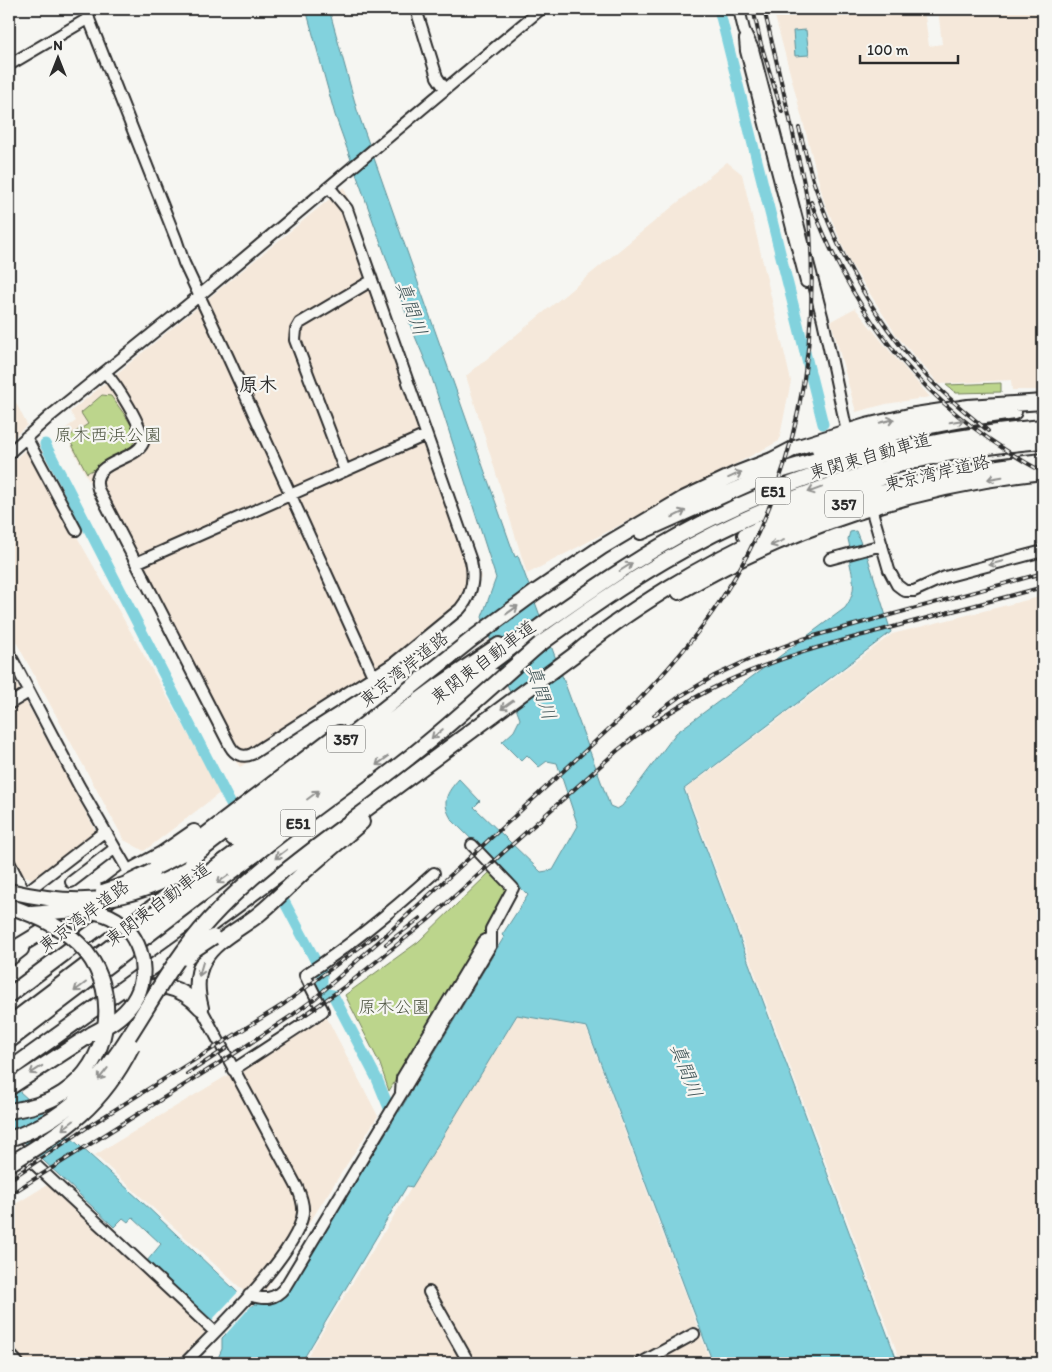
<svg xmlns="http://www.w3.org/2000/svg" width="1052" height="1372" font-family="Itim,'Klee One',sans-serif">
<rect width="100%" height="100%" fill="#f6f6f2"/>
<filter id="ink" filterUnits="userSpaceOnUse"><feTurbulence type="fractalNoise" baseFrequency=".02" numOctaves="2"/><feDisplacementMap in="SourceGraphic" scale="10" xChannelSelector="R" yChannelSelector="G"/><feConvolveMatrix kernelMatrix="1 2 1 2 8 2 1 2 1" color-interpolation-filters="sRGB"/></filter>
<g filter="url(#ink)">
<path fill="#f5e8da" d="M 773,9 L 924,9 L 929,46 L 942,44 L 938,9 L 1043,9 L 1043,390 L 1012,390 L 1011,380 L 939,384 L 897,336 L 849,261 L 824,201 Z
M 727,162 L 742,174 L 791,381 L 779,441 L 527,574 L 466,376 Z
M 344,187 L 481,577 L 468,608 L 397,667 L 240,767 L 226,749 L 63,430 L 76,421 L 70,412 Z
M 855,308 L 892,354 L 930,397 L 886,404 L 856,412 L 831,321 Z
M 9,389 L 27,425 L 9,441 Z
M 27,448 L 221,792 L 144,851 L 124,840 L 9,629 L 9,465 Z
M 1043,596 L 1043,1363 L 901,1363 L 686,789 L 892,634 Z
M 9,670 L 97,833 L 35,880 L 9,870 Z
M 518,1015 L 586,1028 L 711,1363 L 303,1363 Z
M 326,1016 L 378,1116 L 266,1290 L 245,1292 L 95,1155 Z
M 47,1185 L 207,1331 L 175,1363 L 9,1363 L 9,1208 Z"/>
<path fill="#bcd58c" stroke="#74805c" d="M 1001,383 L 1001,392 L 956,393 L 946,385 Z
M 102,395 L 111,396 C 117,405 135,426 135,437 C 136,452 99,466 87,473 L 68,437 L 88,424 L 81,413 Z
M 491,871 L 507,887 L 505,899 L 389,1091 L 380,1064 L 345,995 L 418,942 Z"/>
<path fill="#82d2dd" stroke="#5f8f96" d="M 306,9 L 329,9 L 357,110 L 515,557 L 518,556 L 610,806 L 617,809 L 622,806 L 676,733 L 845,608 C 858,590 853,579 849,559 L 855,557 L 853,548 L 850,548 L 848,539 L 850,532 L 856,531 L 862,546 L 860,546 L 862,556 L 867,555 L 891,632 L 684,789 L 898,1363 L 713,1363 L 587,1027 L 517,1015 L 412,1187 L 407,1186 L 301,1363 L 221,1363 L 218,1358 L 222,1349 L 222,1338 L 226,1334 L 147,1261 L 161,1244 L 132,1217 L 128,1222 L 123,1218 L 114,1227 L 9,1128 L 9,1079 L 19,1091 L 140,1200 L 252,1306 L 255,1304 L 274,1302 L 283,1297 L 396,1117 L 504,937 L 502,935 L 528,895 L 452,820 C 441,803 446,793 459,779 L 480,801 L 474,807 L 541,872 L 553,870 L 578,826 L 557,763 L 547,761 L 539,767 L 527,755 L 521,761 L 502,742 L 514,731 L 520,719 L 482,617 L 496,578 L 430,372 L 411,327 L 335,115 Z
M 806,30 L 809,55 L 795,56 L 793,31 Z"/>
<path fill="#f6f6f2" d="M 239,1291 L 252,1305 L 226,1334 L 211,1321 Z"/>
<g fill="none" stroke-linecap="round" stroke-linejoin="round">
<path stroke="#82d2dd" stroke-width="11" d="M 719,9 L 823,424
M 45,444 L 239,820
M 253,848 L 286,905 L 322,973 L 322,986 L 326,994 L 333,995 L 377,1079 L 389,1108 L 396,1117"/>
<defs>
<path id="minor" d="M 85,9 L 176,239 L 184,263 L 228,357 L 373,676
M 416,9 L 437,77 L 445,89
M 739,9 L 744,30 L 753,49 L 823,320 L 847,432
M 745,39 L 746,51 L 806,282
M 9,65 L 89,18
M 105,372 C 117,386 143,425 143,443 C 135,462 89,460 98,489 L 230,746 C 235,755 243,758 252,754 L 394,663 L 460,609 C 472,595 475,579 471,561 L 347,209 L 329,187
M 26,437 L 76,530
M 9,453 L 49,417 L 200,295 L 541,9
M 345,471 L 295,340 L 296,330 L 300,323 L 371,281
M 871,508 L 889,570 L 897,585 L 905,591 L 914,591 L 945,577 L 1043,551
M 830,559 L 882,545
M 136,563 L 426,435
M 9,653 L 79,786 L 129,872 L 109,887
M 9,704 L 29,692
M 9,862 L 25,893 L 104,832
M 71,882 L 114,849
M 9,961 L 23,950
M 233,1070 L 323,1011 L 305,975 C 351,945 393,910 434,873
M 401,1092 L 402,1078 L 484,941 L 491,937
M 9,1146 L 14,1145 L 215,1332
M 429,1292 L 469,1363
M 249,1295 C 264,1300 275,1300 285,1287 L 491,945 L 491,929 L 513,888 L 472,845
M 9,1353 L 18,1363
M 185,1363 C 214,1333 299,1252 303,1213 C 304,1204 301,1196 297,1187 L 201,1008
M 641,1363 L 694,1334"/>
<path id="highway" d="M 819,449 L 893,433 L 977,417 L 1014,412
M 641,532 L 773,473 L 830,456 L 890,443
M 745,535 L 803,508 L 884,477
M 679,592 C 789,527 916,486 1043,472
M 532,650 C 574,619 618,588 664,561 C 779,494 910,451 1043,441
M 233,838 L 440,685 L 499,645
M 153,871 L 187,849 L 339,733
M 129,872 L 162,854 L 194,832
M 173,872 L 350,736 L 472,639 L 537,591 L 602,547 L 683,499 L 736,474 L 772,460 L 795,448 L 866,426 L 909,416 L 968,407 L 1043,402
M 210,925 L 574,655 C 604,629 636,608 670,587 C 784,517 910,475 1043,461
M 9,952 L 62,920
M 130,994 C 158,981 180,985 201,1008
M 9,995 L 154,886
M 201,1008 C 197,993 195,975 204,960 C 215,940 242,928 259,914 C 275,901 289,886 304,872 C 323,855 343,839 362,822
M 9,1024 L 184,891 L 547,621 C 590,591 633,561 678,536 C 791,474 915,438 1043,427
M 9,1041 L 191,902 L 496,676
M 9,1070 L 193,938
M 9,1088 L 92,1034"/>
</defs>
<use href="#minor" stroke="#2b2b2b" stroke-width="14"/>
<use href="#highway" stroke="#2b2b2b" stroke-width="18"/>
<use href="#minor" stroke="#f6f6f2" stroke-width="10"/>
<use href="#highway" stroke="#f6f6f2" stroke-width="14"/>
<defs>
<path id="rail" d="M 753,9 L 761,44 L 782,112
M 799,128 C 804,146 808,165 814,183 C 837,252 873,318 923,372 C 942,394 966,412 988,431
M 811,202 C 856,323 929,411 1043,472
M 654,715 L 679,697 L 714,676 L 750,659 L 803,639 L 1043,573
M 386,944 L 420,918
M 299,1019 L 347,985 L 428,920 L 618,750 C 663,713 714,684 769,664 C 804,650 841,641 878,631 C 933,616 988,602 1043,587
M 187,1074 L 227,1048
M 9,1180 L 92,1124 L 284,1004 L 376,935
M 9,1195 L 240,1050 L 291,1016 L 314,999 L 386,935 L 624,715 C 660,679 694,641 722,598 C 797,483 822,342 808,207 C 806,187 800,167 796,147 C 786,101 775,55 764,9"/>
</defs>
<use href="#rail" stroke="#2b2b2b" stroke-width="4"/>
<use href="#rail" stroke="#f6f6f2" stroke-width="2" stroke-dasharray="5.5" stroke-linecap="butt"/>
<defs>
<path id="highway-bridge" d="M 9,891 C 77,907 127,904 189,868
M 103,892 L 124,885 L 153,871
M 9,906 C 37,916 67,928 86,952 C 121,996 109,1063 63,1093 C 46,1104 28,1108 9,1111
M 32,914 C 55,912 81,907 104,914 C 139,926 154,971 133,1002 C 123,1017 107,1026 92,1034
M 186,958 L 195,949 L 213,937
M 9,1139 C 100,1109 126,1034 176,962 C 233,878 323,825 402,763 C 450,726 494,684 540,644
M 9,1164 C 65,1131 102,1106 132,1046"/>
</defs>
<use href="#highway-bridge" stroke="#2b2b2b" stroke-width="18" stroke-linecap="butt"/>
<use href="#highway-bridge" stroke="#f6f6f2" stroke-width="14"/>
</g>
<defs><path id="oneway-shaft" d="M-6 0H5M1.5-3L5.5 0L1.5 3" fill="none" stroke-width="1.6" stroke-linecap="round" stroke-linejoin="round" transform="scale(1.25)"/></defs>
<g stroke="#90908e">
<use href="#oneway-shaft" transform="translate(887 421) rotate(-13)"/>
<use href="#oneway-shaft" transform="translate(957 421) rotate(-10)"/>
<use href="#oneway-shaft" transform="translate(735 475) rotate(-24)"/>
<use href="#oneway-shaft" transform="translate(995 478) rotate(170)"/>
<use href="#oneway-shaft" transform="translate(815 490) rotate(160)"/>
<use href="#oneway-shaft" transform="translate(679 514) rotate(-26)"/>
<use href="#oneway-shaft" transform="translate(777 543) rotate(157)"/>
<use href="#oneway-shaft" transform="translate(996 563) rotate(165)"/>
<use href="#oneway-shaft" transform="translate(626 567) rotate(-32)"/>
<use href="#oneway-shaft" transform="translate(512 610) rotate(-36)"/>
<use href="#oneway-shaft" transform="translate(507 705) rotate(144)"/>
<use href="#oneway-shaft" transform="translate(437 734) rotate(140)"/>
<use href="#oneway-shaft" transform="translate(382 761) rotate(144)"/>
<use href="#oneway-shaft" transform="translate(313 795) rotate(-37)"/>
<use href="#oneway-shaft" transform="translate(281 854) rotate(143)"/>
<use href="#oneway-shaft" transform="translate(223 879) rotate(144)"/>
<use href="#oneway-shaft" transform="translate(201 969) rotate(106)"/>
<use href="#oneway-shaft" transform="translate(80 987) rotate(143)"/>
<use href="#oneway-shaft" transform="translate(36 1070) rotate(147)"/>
<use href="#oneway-shaft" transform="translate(103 1074) rotate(128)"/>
<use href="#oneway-shaft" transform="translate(68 1125) rotate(143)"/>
</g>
</g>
<g text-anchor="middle" stroke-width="4.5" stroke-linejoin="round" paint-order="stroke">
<g fill="#f6f6f2" stroke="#686867" stroke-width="1">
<rect x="755.5" y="477.5" width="35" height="27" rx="4"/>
<rect x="825" y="490.5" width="38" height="27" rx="4"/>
<rect x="327" y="725.5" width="38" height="27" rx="4"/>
<rect x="280.5" y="809.5" width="35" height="27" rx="4"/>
</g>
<g font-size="16" font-weight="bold" fill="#2b2b2b">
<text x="773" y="497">E51</text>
<text x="844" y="510">357</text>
<text x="346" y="745">357</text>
<text x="298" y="829">E51</text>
</g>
<g font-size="18" fill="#4f5643" stroke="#f6f6f2">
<text x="108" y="441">原木西浜公園</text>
<text x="394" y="1013">原木公園</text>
</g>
<g font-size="18" fill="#2b2b2b" stroke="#f6f6f2">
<text transform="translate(870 456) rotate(-16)" y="6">東関東自動車道</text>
<text transform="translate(937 473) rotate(-13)" y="6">東京湾岸道路</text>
<text transform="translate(483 662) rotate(-37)" y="6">東関東自動車道</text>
<text transform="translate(404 669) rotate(-39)" y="6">東京湾岸道路</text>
<text transform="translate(158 904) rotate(-37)" y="6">東関東自動車道</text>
<text transform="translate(84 916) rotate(-37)" y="6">東京湾岸道路</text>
</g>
<g font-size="19" font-style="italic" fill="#415558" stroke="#f6f6f2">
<text transform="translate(412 308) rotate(70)" y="7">真間川</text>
<text transform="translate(542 692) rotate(72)" y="7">真間川</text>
<text transform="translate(687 1070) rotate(69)" y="7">真間川</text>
</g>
<g font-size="19" font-weight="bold" fill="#2b2b2b" stroke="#f6f6f2">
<text x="258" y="391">原木</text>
</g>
</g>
<rect width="1052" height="1372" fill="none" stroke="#f6f6f2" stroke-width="30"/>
<rect x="15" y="15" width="1022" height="1342" fill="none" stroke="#2b2b2b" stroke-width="2" filter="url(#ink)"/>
<g transform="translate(58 58)" stroke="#f6f6f2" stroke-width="4" paint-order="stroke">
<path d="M0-4L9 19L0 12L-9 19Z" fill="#2b2b2b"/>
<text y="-8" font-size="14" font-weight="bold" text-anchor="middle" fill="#2b2b2b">N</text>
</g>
<path d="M860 55v8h98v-8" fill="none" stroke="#2b2b2b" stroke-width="2.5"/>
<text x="867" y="55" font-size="15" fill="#2b2b2b" stroke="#f6f6f2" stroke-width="4" paint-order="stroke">100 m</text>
</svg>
